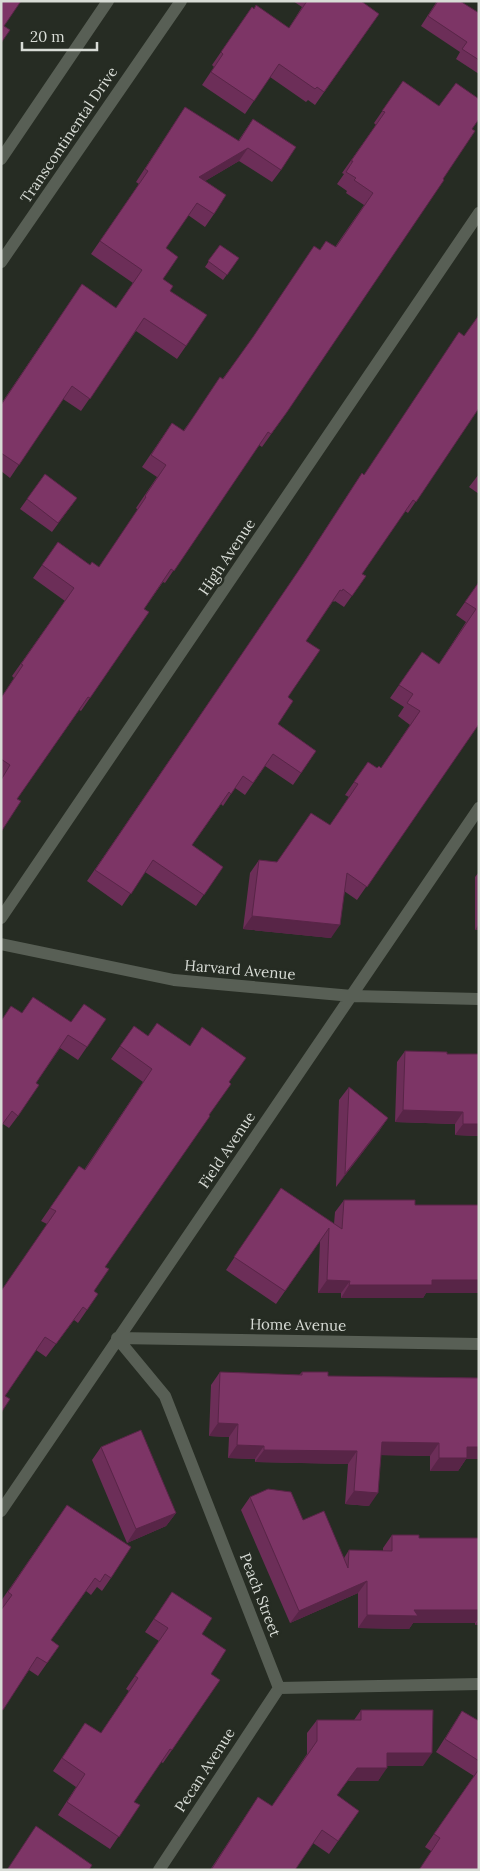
<svg xmlns="http://www.w3.org/2000/svg" width="480" height="1871" font-family="Lora,serif">
<rect width="100%" height="100%" fill="#262c23"/>
<g fill="none" stroke-linecap="round" stroke-linejoin="round">
<path stroke="#585f55" stroke-width="12" d="M 1,159 L 108,1
M 1,262 L 181,1
M 1,918 L 479,213
M 1,944 L 174,980 L 352,996 L 479,999
M 117,1338 L 165,1396 L 279,1688
M 117,1338 L 479,1344
M 1,1511 L 479,808
M 279,1688 L 479,1684
M 159,1870 L 279,1688"/>
</g>
<path fill="#6c2e58" d="M 293,1 L 361,1 L 379,14 L 315,105 L 308,100 L 306,102 L 270,77 L 245,114 L 202,85 L 214,67 L 212,65 L 252,7 L 289,28 L 302,7 Z
M 437,1 L 479,13 L 479,74 L 456,59 L 460,52 L 421,26 Z
M 403,81 L 472,129 L 287,412 L 262,447 L 259,445 L 165,583 L 163,582 L 144,609 L 149,612 L 81,711 L 79,710 L 17,799 L 1,832 L 1,698 L 14,678 L 12,676 L 65,601 L 33,578 L 58,542 L 90,565 L 99,567 L 138,510 L 136,508 L 157,477 L 142,467 L 172,423 L 183,431 L 320,250 L 335,247 L 364,205 L 346,193 L 347,191 L 337,184 L 344,174 L 342,173 L 376,125 L 374,123 Z
M 185,107 L 238,141 L 253,119 L 281,170 L 272,182 L 239,161 L 205,181 L 214,214 L 205,227 L 188,215 L 166,248 L 163,279 L 170,291 L 186,346 L 177,359 L 136,331 L 81,411 L 63,399 L 10,478 L 1,471 L 1,404 L 82,284 L 116,308 L 133,283 L 91,254 L 139,184 L 136,182 Z
M 220,245 L 239,258 L 223,280 L 205,267 Z
M 479,408 L 408,513 L 405,511 L 362,574 L 366,576 L 344,607 L 335,601 L 334,602 L 333,601 L 306,641 L 288,697 L 278,724 L 316,751 L 293,785 L 265,766 L 245,795 L 235,788 L 223,806 L 221,804 L 192,845 L 223,867 L 196,906 L 145,872 L 122,906 L 87,881 L 295,576 L 362,473 L 364,475 Z
M 45,474 L 77,498 L 52,532 L 20,509 Z
M 479,474 L 479,494 L 469,487 Z
M 479,582 L 479,724 L 357,900 L 344,891 L 331,938 L 243,929 L 250,873 L 259,860 L 277,862 L 330,825 L 349,797 L 345,795 L 368,762 L 377,768 L 381,768 L 410,725 L 398,716 L 404,707 L 390,698 L 422,652 L 439,664 L 466,622 L 456,615 Z
M 479,872 L 479,930 L 475,930 L 475,877 Z
M 22,1013 L 71,1022 L 106,1019 L 78,1060 L 60,1048 L 36,1083 L 18,1116 L 9,1128 L 3,1124 Z
M 134,1026 L 148,1036 L 229,1082 L 105,1267 L 94,1291 L 87,1310 L 78,1323 L 74,1320 L 46,1357 L 36,1350 L 5,1396 L 47,1224 L 41,1221 L 79,1166 L 84,1170 L 143,1082 L 111,1059 Z
M 405,1051 L 447,1054 L 479,1136 L 455,1135 L 455,1124 L 395,1122 L 397,1062 Z
M 349,1087 L 388,1118 L 379,1131 L 336,1187 L 339,1100 Z
M 281,1188 L 334,1224 L 335,1212 L 344,1200 L 415,1205 L 479,1205 L 479,1293 L 426,1293 L 423,1298 L 341,1298 L 341,1293 L 318,1293 L 320,1241 L 276,1304 L 226,1270 Z
M 220,1372 L 299,1375 L 302,1372 L 328,1376 L 479,1378 L 479,1459 L 466,1459 L 458,1471 L 430,1471 L 430,1456 L 381,1455 L 369,1506 L 345,1504 L 348,1464 L 255,1462 L 255,1459 L 228,1458 L 229,1437 L 209,1436 L 211,1385 Z
M 101,1447 L 176,1513 L 166,1526 L 127,1543 L 92,1460 Z
M 250,1497 L 303,1520 L 344,1558 L 349,1550 L 383,1551 L 383,1548 L 392,1535 L 419,1538 L 479,1538 L 479,1625 L 475,1625 L 475,1623 L 413,1623 L 409,1629 L 358,1628 L 358,1593 L 290,1623 L 241,1510 Z
M 67,1505 L 111,1578 L 102,1591 L 97,1587 L 91,1595 L 86,1591 L 51,1640 L 59,1646 L 38,1676 L 29,1670 L 1,1712 L 1,1609 L 3,1608 L 1,1607 L 1,1601 Z
M 172,1592 L 202,1634 L 211,1674 L 172,1750 L 163,1763 L 161,1762 L 134,1802 L 140,1805 L 110,1849 L 58,1815 L 76,1787 L 53,1771 L 85,1723 L 101,1733 L 129,1691 L 126,1689 L 159,1641 L 145,1632 Z
M 361,1710 L 423,1766 L 387,1766 L 378,1781 L 347,1781 L 337,1796 L 359,1811 L 329,1854 L 313,1843 L 295,1870 L 210,1870 L 258,1797 L 272,1806 L 307,1754 L 307,1733 L 317,1720 L 354,1720 Z
M 462,1711 L 479,1721 L 479,1870 L 431,1851 L 425,1847 L 474,1776 L 436,1752 Z"/>
<path fill="#582547" d="M 248,148 L 239,161 L 190,190 L 199,177 Z
M 252,916 L 340,925 L 331,938 L 243,929 Z
M 479,924 L 479,930 L 475,930 Z
M 403,1110 L 463,1112 L 455,1124 L 395,1122 Z
M 388,1118 L 379,1131 L 336,1187 L 345,1174 Z
M 463,1124 L 479,1124 L 479,1136 L 455,1135 Z
M 327,1280 L 350,1281 L 341,1293 L 318,1293 Z
M 432,1280 L 479,1280 L 479,1293 L 426,1293 L 423,1298 L 341,1298 L 349,1285 Z
M 218,1423 L 238,1424 L 229,1437 L 209,1436 Z
M 382,1442 L 439,1443 L 430,1456 L 373,1455 Z
M 237,1445 L 264,1446 L 255,1459 L 228,1458 Z
M 467,1447 L 479,1447 L 479,1459 L 466,1459 L 458,1471 L 430,1471 L 439,1458 Z
M 264,1450 L 357,1451 L 348,1464 L 255,1462 Z
M 354,1491 L 378,1493 L 369,1506 L 345,1504 Z
M 176,1513 L 166,1526 L 127,1543 L 136,1529 Z
M 367,1581 L 358,1593 L 290,1623 L 299,1611 Z
M 414,1610 L 479,1610 L 479,1618 L 475,1623 L 413,1623 L 409,1629 L 358,1628 L 367,1615 Z
M 479,1620 L 479,1625 L 475,1625 Z
M 387,1753 L 432,1753 L 423,1766 L 378,1766 Z
M 357,1768 L 387,1768 L 378,1781 L 347,1781 Z"/>
<path fill="#7d3566" stroke="#582547" d="M 1,1 L 21,1 L 4,26 L 10,30 L 1,43 Z
M 307,1 L 361,1 L 379,14 L 324,92 L 317,87 L 315,89 L 279,64 L 254,101 L 211,72 L 223,54 L 221,52 L 252,7 L 254,9 L 256,5 L 289,28 Z
M 438,1 L 460,1 L 479,13 L 479,60 L 462,49 L 467,42 L 428,16 Z
M 403,81 L 439,106 L 456,83 L 479,99 L 479,119 L 472,129 L 475,131 L 443,179 L 444,180 L 287,412 L 271,434 L 268,432 L 174,571 L 171,569 L 144,609 L 149,612 L 90,698 L 88,697 L 17,799 L 21,801 L 1,832 L 1,780 L 10,765 L 1,759 L 1,698 L 23,665 L 21,664 L 74,588 L 42,565 L 58,542 L 90,565 L 92,562 L 99,567 L 146,497 L 145,496 L 166,465 L 151,455 L 172,423 L 184,431 L 220,377 L 223,379 L 253,337 L 314,246 L 320,250 L 326,241 L 336,247 L 373,193 L 354,180 L 356,178 L 346,172 L 353,161 L 351,161 L 385,112 L 382,111 Z
M 185,107 L 239,141 L 253,119 L 296,147 L 281,170 L 248,148 L 199,177 L 226,195 L 214,214 L 197,203 L 166,248 L 178,257 L 163,279 L 173,286 L 170,291 L 207,315 L 186,346 L 144,318 L 90,399 L 72,386 L 19,465 L 1,453 L 1,405 L 82,284 L 116,308 L 142,270 L 100,241 L 148,171 L 145,169 Z
M 220,245 L 239,258 L 227,275 L 208,261 Z
M 479,315 L 479,408 L 416,502 L 413,500 L 362,574 L 366,576 L 352,596 L 343,589 L 342,591 L 340,590 L 306,641 L 320,650 L 288,697 L 293,701 L 278,724 L 316,751 L 301,773 L 273,754 L 253,783 L 243,776 L 231,794 L 229,792 L 192,845 L 223,867 L 204,895 L 153,860 L 131,894 L 95,870 L 303,564 L 362,473 L 364,475 L 459,332 L 464,336 Z
M 45,474 L 77,498 L 58,523 L 27,499 Z
M 479,582 L 479,724 L 367,887 L 347,873 L 340,925 L 252,916 L 259,860 L 277,862 L 311,813 L 330,825 L 358,784 L 354,782 L 368,762 L 377,768 L 379,766 L 381,768 L 420,711 L 407,703 L 413,694 L 399,685 L 422,652 L 439,664 L 476,609 L 465,602 Z
M 33,997 L 71,1022 L 84,1004 L 106,1019 L 87,1047 L 68,1035 L 36,1083 L 39,1085 L 18,1116 L 12,1111 L 1,1126 L 1,1021 L 11,1006 L 22,1013 Z
M 157,1023 L 190,1046 L 202,1027 L 246,1058 L 229,1082 L 231,1084 L 209,1115 L 210,1116 L 105,1267 L 109,1269 L 94,1291 L 98,1294 L 87,1310 L 83,1307 L 56,1344 L 45,1337 L 5,1396 L 10,1399 L 1,1413 L 1,1291 L 56,1211 L 50,1208 L 79,1166 L 85,1170 L 152,1069 L 120,1046 L 134,1026 L 148,1036 Z
M 405,1051 L 447,1052 L 447,1054 L 479,1054 L 479,1124 L 463,1124 L 463,1112 L 403,1110 Z
M 349,1087 L 388,1118 L 345,1174 Z
M 281,1188 L 342,1229 L 344,1200 L 415,1200 L 415,1205 L 479,1205 L 479,1280 L 432,1280 L 432,1285 L 349,1285 L 350,1281 L 327,1280 L 329,1228 L 285,1291 L 234,1257 Z
M 220,1372 L 302,1375 L 302,1372 L 328,1372 L 328,1376 L 479,1378 L 479,1447 L 467,1447 L 467,1458 L 439,1458 L 439,1443 L 382,1442 L 378,1493 L 354,1491 L 357,1451 L 264,1450 L 264,1446 L 237,1445 L 238,1424 L 218,1423 Z
M 141,1430 L 176,1513 L 136,1529 L 101,1447 Z
M 268,1489 L 291,1492 L 303,1520 L 324,1511 L 348,1568 L 349,1550 L 392,1551 L 392,1535 L 419,1535 L 419,1538 L 479,1538 L 479,1610 L 414,1610 L 418,1616 L 367,1615 L 367,1581 L 299,1611 L 250,1497 Z
M 67,1505 L 131,1547 L 111,1578 L 105,1574 L 100,1582 L 95,1578 L 51,1640 L 59,1646 L 47,1663 L 37,1657 L 3,1710 L 1,1709 L 1,1610 L 12,1595 L 8,1592 Z
M 172,1592 L 212,1618 L 202,1634 L 226,1650 L 211,1674 L 220,1680 L 172,1750 L 170,1749 L 134,1802 L 140,1805 L 119,1837 L 67,1802 L 85,1774 L 62,1758 L 85,1723 L 101,1733 L 138,1678 L 135,1676 L 168,1628 L 154,1619 Z
M 361,1710 L 433,1710 L 432,1753 L 387,1753 L 387,1768 L 357,1768 L 337,1795 L 359,1811 L 338,1841 L 322,1830 L 295,1870 L 211,1870 L 258,1797 L 272,1806 L 317,1741 L 317,1720 L 361,1720 Z
M 462,1711 L 479,1721 L 479,1761 L 445,1739 Z
M 479,1769 L 479,1870 L 419,1870 L 440,1838 L 434,1834 Z
M 36,1826 L 92,1865 L 89,1870 L 7,1870 Z"/>
<g text-anchor="middle" stroke-width="5" stroke-linejoin="round" paint-order="stroke">
<g font-size="15" fill="#d8dcd6" stroke="#262c23">
<text transform="translate(69 135) rotate(-56)" y="5">Transcontinental Drive</text>
<text transform="translate(227 557) rotate(-56)" y="5">High Avenue</text>
<text transform="translate(240 970) rotate(5)" y="5">Harvard Avenue</text>
<text transform="translate(227 1150) rotate(-56)" y="5">Field Avenue</text>
<text transform="translate(298 1325) rotate(1)" y="5">Home Avenue</text>
<text transform="translate(260 1595) rotate(69)" y="5">Peach Street</text>
<text transform="translate(205 1770) rotate(-57)" y="5">Pecan Avenue</text>
</g>
</g>
<rect width="480" height="1871" fill="none" stroke="#d8dcd6" stroke-width="5"/>
<path d="M22 42v8h75v-8" fill="none" stroke="#d8dcd6" stroke-width="2.5"/>
<text x="30" y="42" font-size="15" fill="#d8dcd6" stroke="#262c23" stroke-width="4" paint-order="stroke">20 m</text>
</svg>
